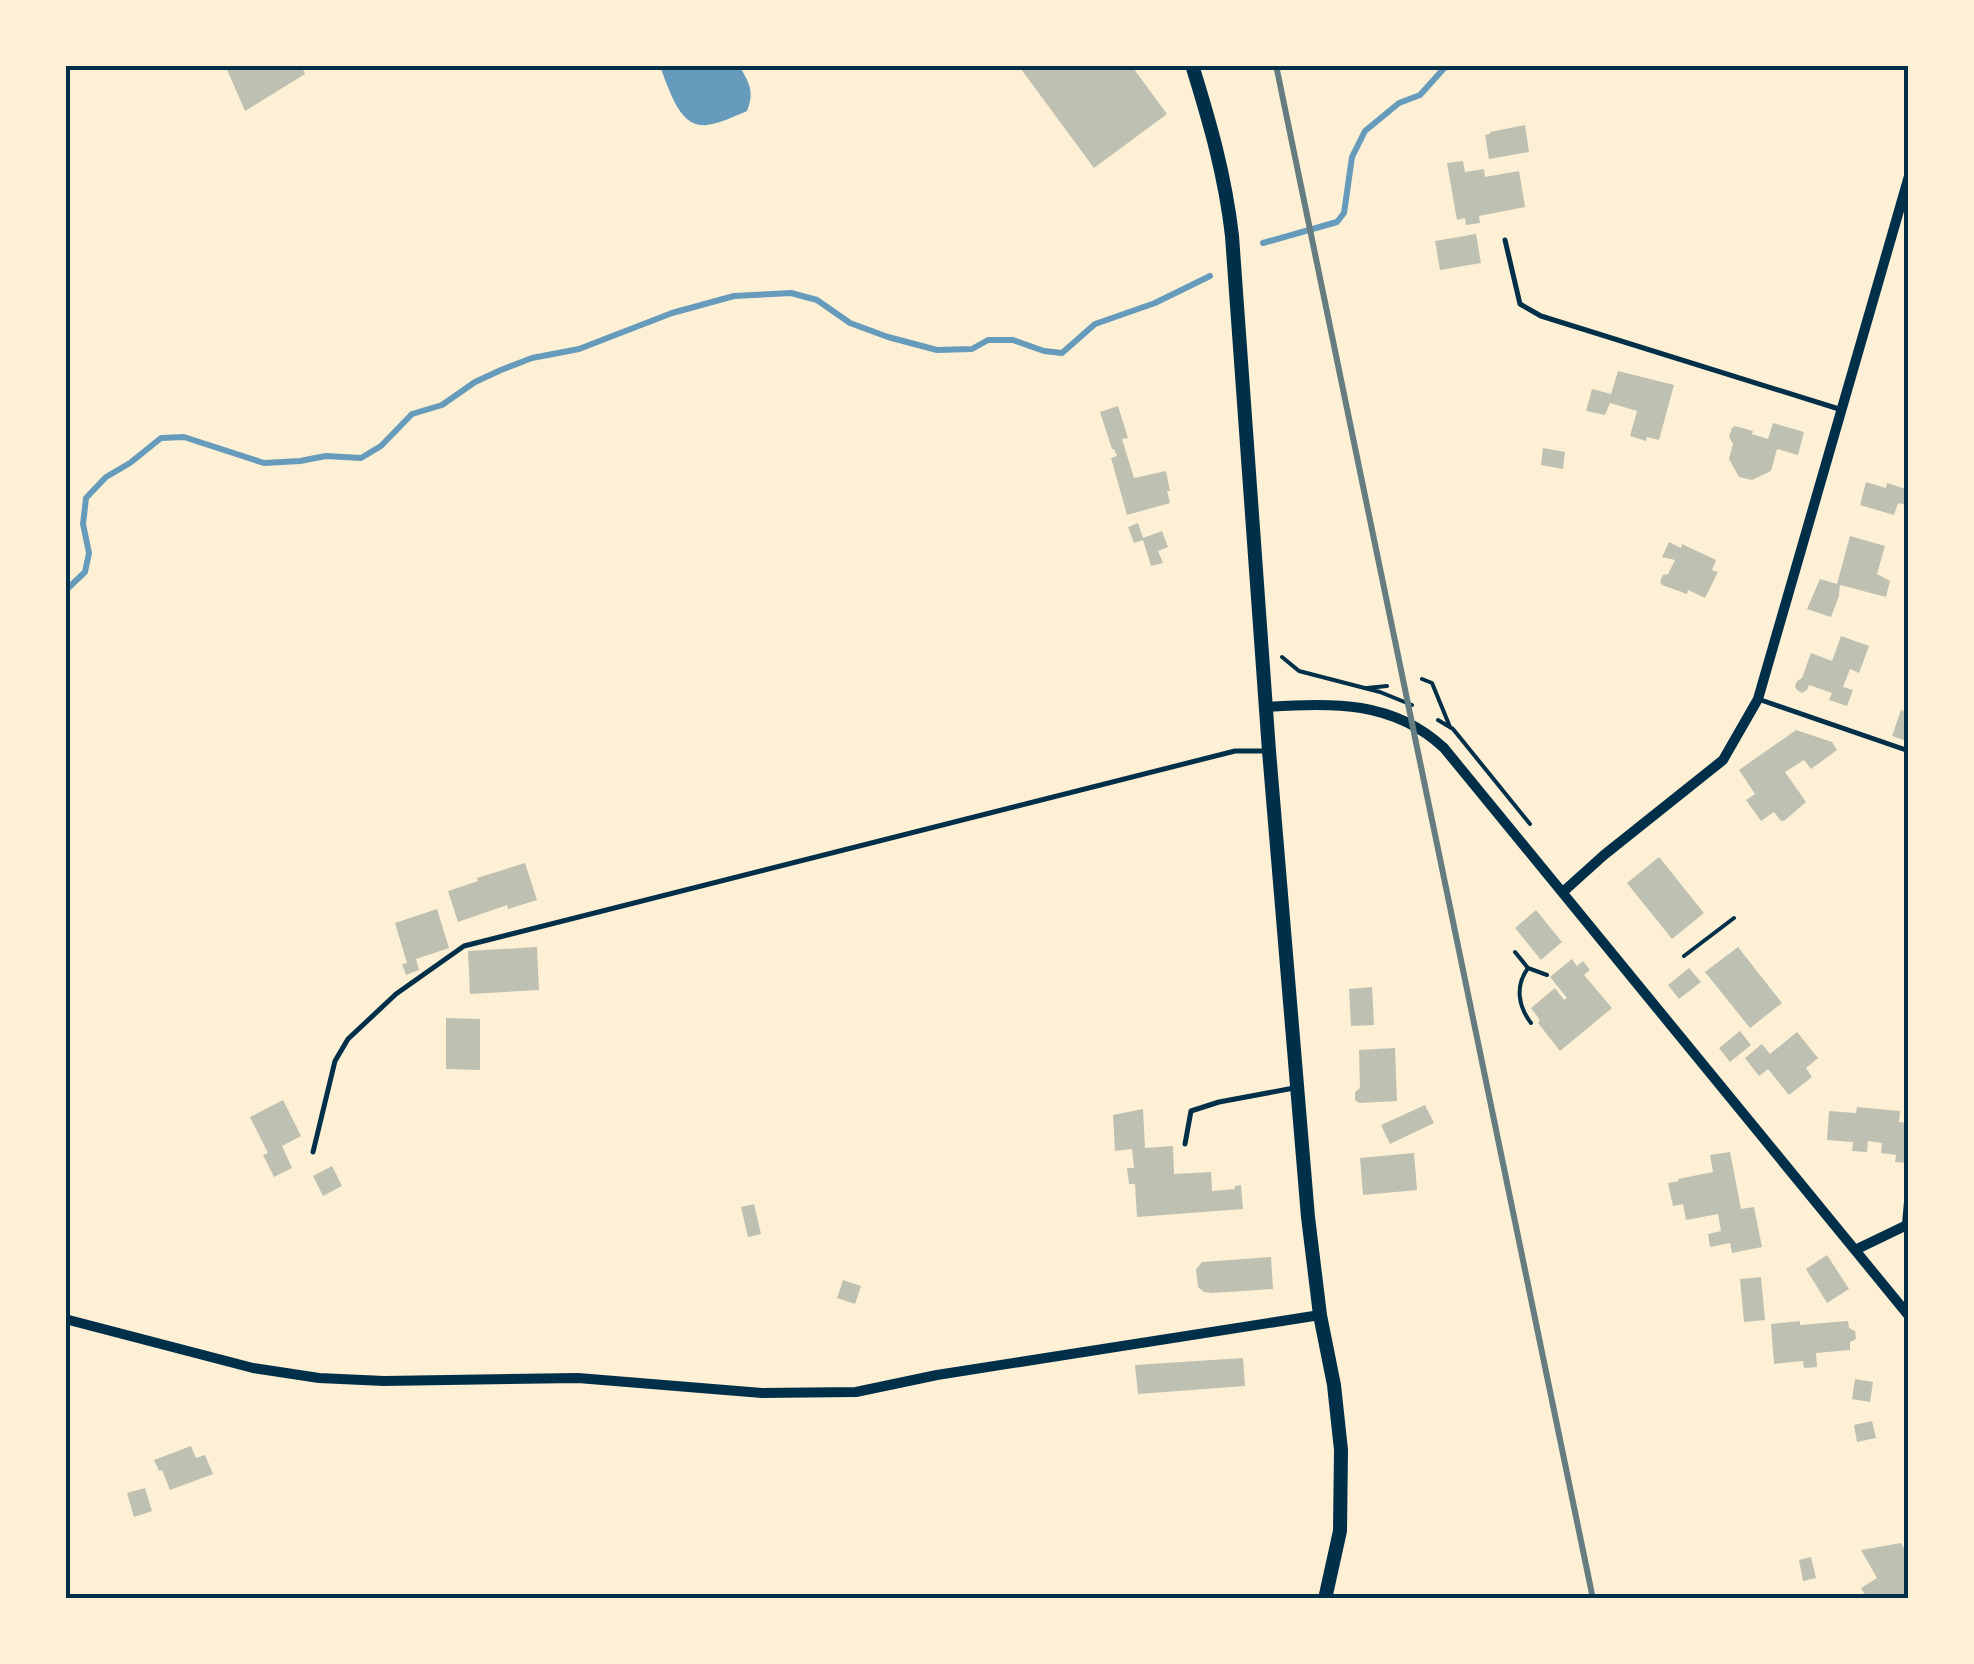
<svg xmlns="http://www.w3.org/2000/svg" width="1974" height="1664" font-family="'Alegreya Sans',sans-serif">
<rect width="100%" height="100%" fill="#fdf0d5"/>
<path fill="#669bbc" d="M 659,65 L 739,65 C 749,83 755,91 747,111 C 735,116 721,123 707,125 C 678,129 669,86 659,65 Z"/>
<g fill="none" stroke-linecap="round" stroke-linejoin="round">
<path stroke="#669bbc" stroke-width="6" d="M 1263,243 L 1337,222 L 1344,213 L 1352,157 L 1365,131 L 1399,103 L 1420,95 L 1447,65
M 65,591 L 85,572 L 89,553 L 83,524 L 86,498 L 106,477 L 130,463 L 161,438 L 184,437 L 264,463 L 300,461 L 326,456 L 361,458 L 381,446 L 412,414 L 442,405 L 475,382 L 501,370 L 532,358 L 579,349 L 672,313 L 734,296 L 791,293 L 817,300 L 850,323 L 888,337 L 937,350 L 972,349 L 988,340 L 1013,340 L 1044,351 L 1062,353 L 1095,324 L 1155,303 L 1210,276"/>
</g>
<path fill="#bec0b2" d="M 225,65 L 301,65 L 305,74 L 245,111 Z
M 1018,65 L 1131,65 L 1167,114 L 1094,168 Z
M 1525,125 L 1529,152 L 1489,159 L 1485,135 L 1490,134 L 1490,132 Z
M 1463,161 L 1465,172 L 1484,169 L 1485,177 L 1519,171 L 1525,207 L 1479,216 L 1480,223 L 1466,225 L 1465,218 L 1457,220 L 1447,163 Z
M 1476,234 L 1481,263 L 1440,270 L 1435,241 Z
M 1618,371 L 1674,385 L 1659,440 L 1647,437 L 1646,441 L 1630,436 L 1637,411 L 1610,403 L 1605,415 L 1586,411 L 1592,389 L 1611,394 Z
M 1118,406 L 1128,438 L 1122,439 L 1134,478 L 1166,471 L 1170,491 L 1167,491 L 1170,503 L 1127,515 L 1111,458 L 1117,456 L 1114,449 L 1112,449 L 1100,412 Z
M 1773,423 L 1804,432 L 1798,455 L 1777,449 L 1771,471 L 1752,480 L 1739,477 L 1729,459 L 1733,444 L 1729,437 L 1732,428 L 1735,426 L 1753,431 L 1752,434 L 1768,439 Z
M 1543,448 L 1565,452 L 1563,469 L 1541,465 Z
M 1866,482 L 1886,488 L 1887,483 L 1909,490 L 1909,515 L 1904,514 L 1907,505 L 1898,503 L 1894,515 L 1860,505 Z
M 1138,523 L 1143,538 L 1162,531 L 1168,547 L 1158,551 L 1163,563 L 1151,566 L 1143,540 L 1134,543 L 1128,527 Z
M 1850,536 L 1885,546 L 1877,574 L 1890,581 L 1886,597 L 1840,585 L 1839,596 L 1831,617 L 1807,609 L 1820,579 L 1837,584 Z
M 1669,542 L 1681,548 L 1682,544 L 1716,560 L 1712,570 L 1718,572 L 1705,598 L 1688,590 L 1687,594 L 1662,585 L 1660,582 L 1663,575 L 1668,574 L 1675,560 L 1662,557 Z
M 1841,636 L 1869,646 L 1859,673 L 1850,669 L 1843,687 L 1853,690 L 1847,706 L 1829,700 L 1832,693 L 1809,685 L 1807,690 L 1802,693 L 1797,690 L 1795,686 L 1797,681 L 1802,678 L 1811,653 L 1832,661 Z
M 1901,710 L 1909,712 L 1909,742 L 1892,736 Z
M 1796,730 L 1832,742 L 1837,750 L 1811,769 L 1804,760 L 1785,772 L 1806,802 L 1784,821 L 1780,820 L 1774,812 L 1761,821 L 1746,800 L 1755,794 L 1739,770 Z
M 1659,857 L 1704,913 L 1672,939 L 1627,883 Z
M 525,863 L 537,900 L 508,909 L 507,905 L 458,922 L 448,891 L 478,881 L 477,878 Z
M 437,909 L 449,948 L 416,959 L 419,970 L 406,975 L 402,964 L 407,963 L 395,923 Z
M 1536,910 L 1562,942 L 1541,960 L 1515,928 Z
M 537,947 L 539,990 L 470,994 L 468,951 Z
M 1738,947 L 1782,1003 L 1750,1028 L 1705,972 Z
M 1572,959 L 1577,966 L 1583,961 L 1590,970 L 1584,975 L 1612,1008 L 1560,1051 L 1538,1023 L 1540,1021 L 1537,1016 L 1531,1008 L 1555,988 L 1564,1000 L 1567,998 L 1550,977 Z
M 1689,968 L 1701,982 L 1679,999 L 1668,985 Z
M 1372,987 L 1374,1025 L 1351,1026 L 1349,989 Z
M 446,1018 L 480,1019 L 480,1070 L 446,1069 Z
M 1740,1031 L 1751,1045 L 1730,1062 L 1719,1048 Z
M 1797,1032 L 1818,1058 L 1806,1068 L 1812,1077 L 1789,1095 L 1768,1069 L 1759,1076 L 1745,1058 L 1762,1044 L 1770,1054 Z
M 1395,1048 L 1397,1101 L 1359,1103 L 1355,1100 L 1355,1092 L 1360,1088 L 1359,1050 Z
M 283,1100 L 301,1136 L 282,1146 L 292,1168 L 274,1177 L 263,1155 L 268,1153 L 250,1117 Z
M 1425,1105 L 1434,1123 L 1390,1144 L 1381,1125 Z
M 1857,1107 L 1900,1111 L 1899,1122 L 1909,1123 L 1909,1163 L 1895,1162 L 1896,1155 L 1881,1153 L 1882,1143 L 1868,1141 L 1867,1152 L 1852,1151 L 1853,1142 L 1827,1140 L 1829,1111 L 1856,1113 Z
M 1143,1109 L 1145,1148 L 1173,1146 L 1174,1174 L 1211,1172 L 1212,1191 L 1235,1189 L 1235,1186 L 1241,1185 L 1243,1209 L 1137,1217 L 1135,1184 L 1129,1184 L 1127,1168 L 1134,1168 L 1132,1149 L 1115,1151 L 1113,1115 Z
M 1730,1152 L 1741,1209 L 1754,1207 L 1762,1247 L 1732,1253 L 1730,1243 L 1710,1247 L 1708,1234 L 1721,1231 L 1718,1214 L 1686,1220 L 1683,1204 L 1673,1206 L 1668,1183 L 1679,1181 L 1678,1179 L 1713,1172 L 1710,1155 Z
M 1414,1153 L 1417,1190 L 1363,1195 L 1360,1158 Z
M 332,1166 L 342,1186 L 323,1196 L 313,1176 Z
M 754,1204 L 761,1234 L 748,1237 L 741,1207 Z
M 1827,1255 L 1849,1289 L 1827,1303 L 1806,1269 Z
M 1271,1257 L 1273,1289 L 1212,1293 L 1204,1292 L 1198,1287 L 1196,1269 L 1202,1262 Z
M 1761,1277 L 1765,1320 L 1744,1322 L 1740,1279 Z
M 843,1280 L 861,1286 L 855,1304 L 837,1298 Z
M 1800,1321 L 1800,1325 L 1848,1321 L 1849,1328 L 1855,1331 L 1856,1339 L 1850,1342 L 1850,1350 L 1816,1353 L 1817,1367 L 1804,1368 L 1803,1361 L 1774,1364 L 1771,1324 Z
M 1243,1358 L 1245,1386 L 1138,1394 L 1135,1365 Z
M 1855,1379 L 1873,1382 L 1870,1402 L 1852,1399 Z
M 1872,1421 L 1876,1438 L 1857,1442 L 1854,1425 Z
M 191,1446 L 196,1458 L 205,1455 L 213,1474 L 170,1490 L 162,1470 L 159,1471 L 154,1460 Z
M 145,1488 L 152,1511 L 134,1517 L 127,1493 Z
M 1901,1543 L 1909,1557 L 1909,1599 L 1867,1599 L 1861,1588 L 1877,1578 L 1861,1550 Z
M 1811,1557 L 1816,1578 L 1803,1581 L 1799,1560 Z"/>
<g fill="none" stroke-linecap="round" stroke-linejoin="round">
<path stroke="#003049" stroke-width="4" d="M 1282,657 L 1299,671 L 1380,692 L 1412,705
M 1422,679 L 1432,683 L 1450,727
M 1367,688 L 1387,686
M 1438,720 L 1453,729 L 1530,824
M 1515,952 L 1528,968 L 1547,975
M 1684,956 L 1734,918
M 1528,968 C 1515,986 1518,1006 1531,1023"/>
<path stroke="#003049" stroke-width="5" d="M 1505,240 L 1520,304 L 1541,316 L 1839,409
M 1761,700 L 1909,751
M 1185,1144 L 1191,1111 L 1219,1102 L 1294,1088
M 313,1152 L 335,1061 L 348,1039 L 396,994 L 464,946 L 1235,751 L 1266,751"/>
<path stroke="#003049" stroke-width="10" d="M 1267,707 C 1332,702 1394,701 1444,748 L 1909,1316
M 1564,891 L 1604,855 L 1723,760 L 1758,699 L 1909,176
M 1907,1224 L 1909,1202
M 1855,1250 L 1909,1224
M 65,1319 L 253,1368 L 319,1378 L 384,1381 L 578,1378 L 762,1393 L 856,1392 L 937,1375 L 1320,1315"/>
<path stroke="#003049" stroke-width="14" d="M 1192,65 C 1210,123 1225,175 1232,236 L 1269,751 L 1308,1217 L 1320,1315 L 1334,1385 L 1341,1450 L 1340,1531 L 1325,1599"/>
<path stroke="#657d81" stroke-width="6" d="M 1276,65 L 1593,1599"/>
</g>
<rect width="1974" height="1664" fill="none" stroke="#fdf0d5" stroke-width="135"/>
<rect x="68" y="68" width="1838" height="1528" fill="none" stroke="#003049" stroke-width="4"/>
</svg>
